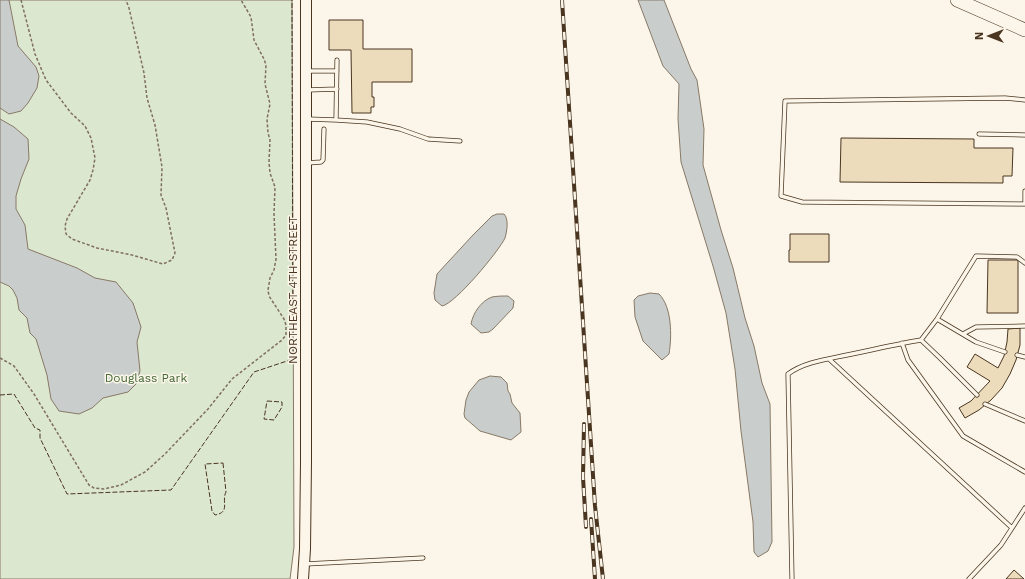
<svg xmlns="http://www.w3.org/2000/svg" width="1025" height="579" font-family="'Work Sans',sans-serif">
<rect width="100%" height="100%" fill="#fbf6e9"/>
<path fill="#dce7d0" stroke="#887966" d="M 0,0 L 292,0 L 294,547 L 290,579 L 0,579 Z"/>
<path fill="#c9cecd" stroke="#887966" d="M 0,0 L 9,0 L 18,46 L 36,67 L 39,76 L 37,88 L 28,103 L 21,111 L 9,114 L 0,108 Z
M 638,0 L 664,0 L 691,69 L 697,80 L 704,129 L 703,165 L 721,230 L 733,268 L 745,318 L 754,346 L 762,383 L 770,404 L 772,542 L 768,551 L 758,557 L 754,552 L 753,522 L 741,431 L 735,369 L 726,313 L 713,266 L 681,162 L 678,119 L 679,84 L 663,66 Z
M 0,119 L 14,127 L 28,139 L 29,159 L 21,179 L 16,196 L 16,209 L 25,225 L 28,249 L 77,268 L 95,278 L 116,282 L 133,303 L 141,327 L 137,342 L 140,371 L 136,384 L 128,392 L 103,398 L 92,408 L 79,414 L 59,411 L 51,399 L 47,375 L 36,339 L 30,333 L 27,318 L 19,310 L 17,298 L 13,290 L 9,286 L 0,282 Z
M 497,214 L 504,214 C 509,219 507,231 505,238 C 499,251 455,304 442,306 L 435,300 L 434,293 L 437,274 L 473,235 L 492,216 Z
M 650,293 L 659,294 C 672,307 672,336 669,354 L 662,360 L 643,341 L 635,317 L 634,300 L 638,296 Z
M 508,296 L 514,301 L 513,308 L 493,329 L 489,332 L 481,333 L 471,324 C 473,313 481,301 492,297 C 497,296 503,296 508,296 Z
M 490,376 L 501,377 L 507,383 L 508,391 L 510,394 L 512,403 L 520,413 L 521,432 L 511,440 L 480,431 L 465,418 L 464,414 L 466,400 L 469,392 L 479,380 Z"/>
<path fill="#ecdcbc" stroke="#4a3520" d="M 329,20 L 363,20 L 363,49 L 412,49 L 412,82 L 372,82 L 372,97 L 374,97 L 374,107 L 371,107 L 371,113 L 352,113 L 351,50 L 329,50 Z
M 841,138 L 974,139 L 974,148 L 1013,148 L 1012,176 L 1003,176 L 1003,183 L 840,182 Z
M 790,234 L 829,234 L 829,262 L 789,262 L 789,250 L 790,250 Z
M 988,260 L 1018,260 L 1018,313 L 987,313 Z
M 1020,328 L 1020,345 L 1016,360 L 1010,374 L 1002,388 L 991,400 L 979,410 L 965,418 L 959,408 L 971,401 L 990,381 L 967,367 L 975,354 L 998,368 L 1004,356 L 1007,342 L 1008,329 Z
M 1014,570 L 1024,579 L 1006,579 Z"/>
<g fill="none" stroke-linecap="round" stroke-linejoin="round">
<defs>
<path id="lane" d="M 307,71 L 337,71
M 307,90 L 337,89
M 1025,100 L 1005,98 L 785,101 L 781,196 L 802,202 L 1025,204
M 307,119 L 336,120 L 337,60
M 336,120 L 367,122 L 400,129 L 428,139 L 460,141
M 979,134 L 1025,135
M 307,163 L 321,162 L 323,160 L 324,129
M 1025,204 L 1025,191
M 937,319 L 976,342 L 1005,352
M 963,334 L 976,327 L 1025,326
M 921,340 L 940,358 L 977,395
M 902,343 L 908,360 L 963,436 L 1025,472
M 1017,355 L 1025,357
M 829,359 L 1012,528
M 985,404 L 1025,421
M 305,564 L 423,558
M 792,579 L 788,374 C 804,362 828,359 847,355 C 872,350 896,344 921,340 L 937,319 L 976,256 L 1017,257 L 1025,263
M 969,579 L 1001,545 L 1025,508"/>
<path id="secondary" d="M 303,579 L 305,549 L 306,462 L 306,0"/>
<path id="highway" d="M 957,0 L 1025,30"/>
</defs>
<use href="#lane" stroke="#4a3520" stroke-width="5"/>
<use href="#secondary" stroke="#4a3520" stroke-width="12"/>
<use href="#highway" stroke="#4a3520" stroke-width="14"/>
<path stroke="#7f6f5c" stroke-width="1.5" stroke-dasharray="3 2" stroke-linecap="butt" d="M 21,0 L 35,54 L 46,80 L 71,113 L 85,126 L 91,138 L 95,158 L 93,170 L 90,180 L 67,219 L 65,226 L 66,234 L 72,239 L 97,248 L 132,255 L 163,264 L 172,260 L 175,253 L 166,208 L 161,195 L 162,167 L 155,125 L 147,98 L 144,73 L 129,8 L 126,0
M 0,358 L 14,366 L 34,394 L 89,485 L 94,488 L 104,489 L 121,485 L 145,472 L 165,454 L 208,409 L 232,379 L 282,340 L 286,335 L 286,325 L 284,319 L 269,296 L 268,290 L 270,278 L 274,270 L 276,259 L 274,214 L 275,187 L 270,173 L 269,162 L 270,140 L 268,133 L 267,119 L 270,104 L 265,84 L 266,65 L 264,59 L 254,40 L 251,17 L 241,0"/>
<use href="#lane" stroke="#fbf6e9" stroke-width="3.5"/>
<use href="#secondary" stroke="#fbf6e9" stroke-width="10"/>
<use href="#highway" stroke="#fbf6e9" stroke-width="13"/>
<defs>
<path id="rail" d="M 562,0 L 595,506 L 603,579
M 584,424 L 583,477 L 586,527
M 591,519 L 595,579"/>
</defs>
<use href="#rail" stroke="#4a3520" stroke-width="4"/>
<use href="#rail" stroke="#fbf6e9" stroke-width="2.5" stroke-dasharray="8" stroke-linecap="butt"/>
<path stroke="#4a3520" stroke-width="1" stroke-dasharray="5 2" stroke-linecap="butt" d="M 0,395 L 14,394 L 35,428 L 40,430 L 40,438 L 67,494 L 171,490 L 254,372 L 293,359 L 292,0
M 267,401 L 282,402 L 282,407 L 274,420 L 264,419 Z
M 223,463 L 226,492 C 221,502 231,512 215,515 L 212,511 L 205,464 Z"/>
</g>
<g text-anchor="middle" stroke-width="3" stroke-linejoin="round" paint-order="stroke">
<g font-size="12" fill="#4a3520" stroke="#fbf6e9">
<text transform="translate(293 290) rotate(-90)" y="4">NORTHEAST 4TH STREET</text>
</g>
<g font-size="12" fill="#436837" stroke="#fbf6e9">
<text x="146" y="382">Douglass Park</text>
</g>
</g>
<g transform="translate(989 36) rotate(270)" stroke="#fbf6e9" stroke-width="3" paint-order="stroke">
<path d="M0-3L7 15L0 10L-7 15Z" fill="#4a3520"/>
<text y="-6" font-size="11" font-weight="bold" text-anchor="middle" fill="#4a3520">N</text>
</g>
</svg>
